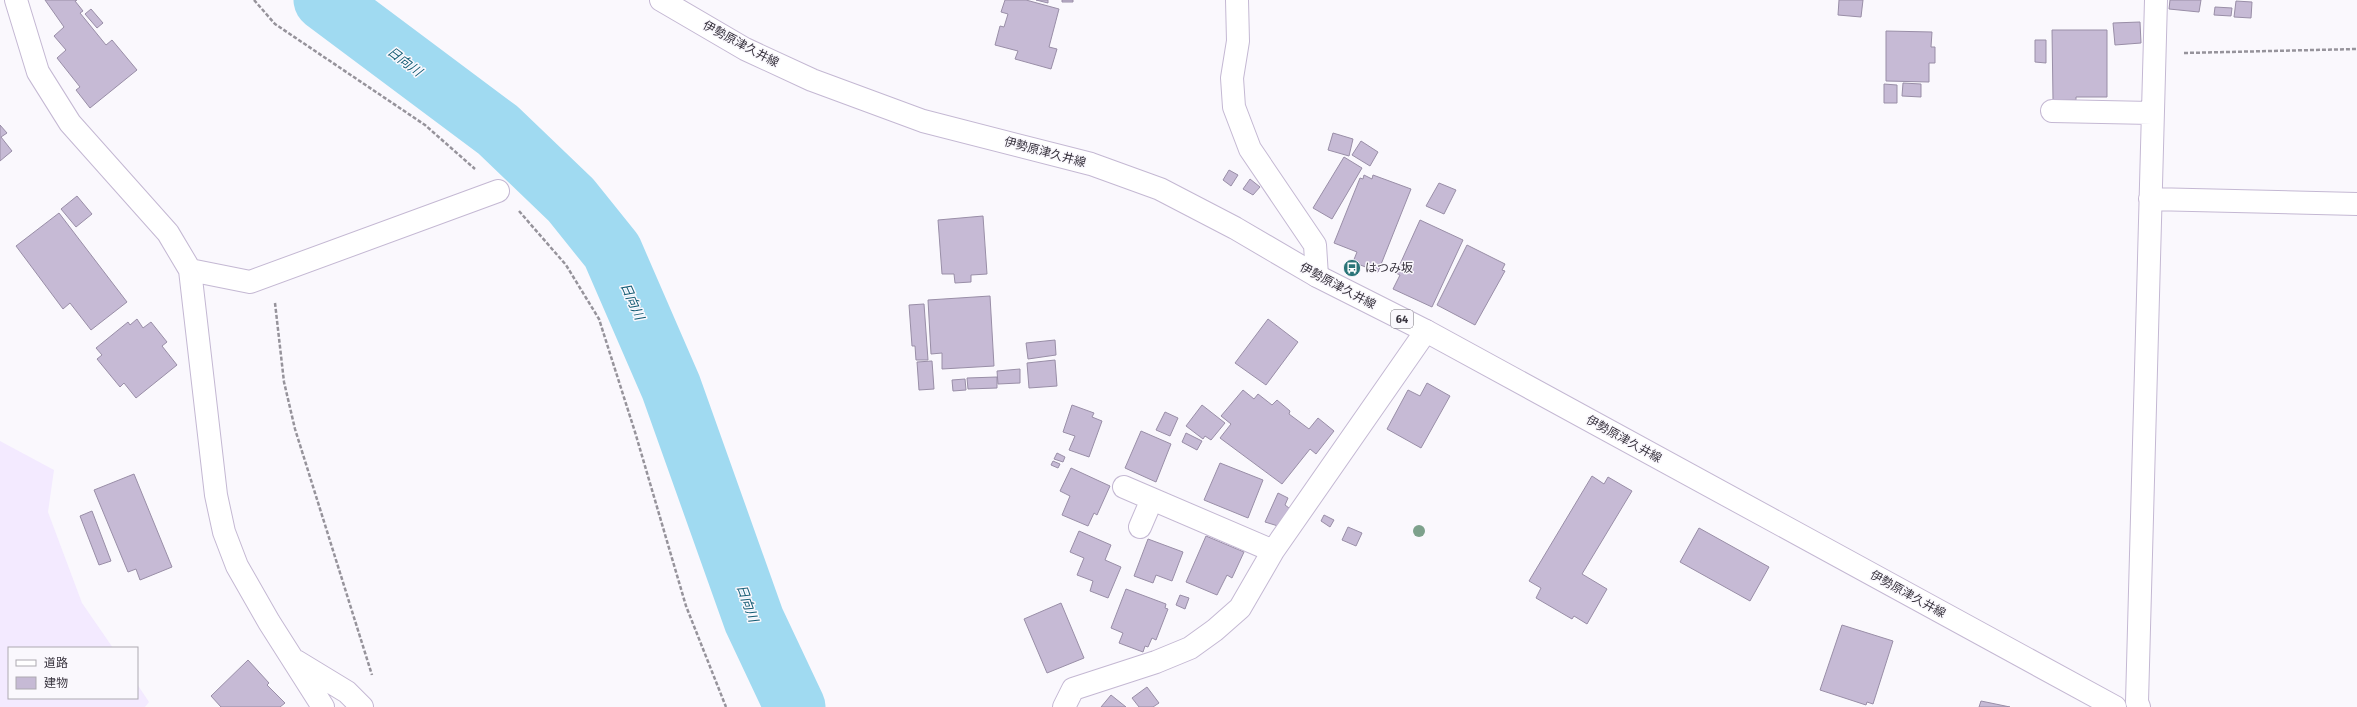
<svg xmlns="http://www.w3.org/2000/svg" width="2357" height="707" font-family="'Fira Sans','Noto Sans JP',sans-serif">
<rect width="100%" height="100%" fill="#faf8fd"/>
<path fill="#f3eaff" d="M 0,441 L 54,470 L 48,512 L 82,603 L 113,648 L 9,648 L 9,698 L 137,698 L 137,684 L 149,702 L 145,707 L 0,707 Z"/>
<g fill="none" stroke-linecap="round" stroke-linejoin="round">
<path stroke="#a0daf1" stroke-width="61" d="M 324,0 L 498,130 L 571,200 L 612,251 L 671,387 L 754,620 L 795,707"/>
</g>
<path fill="#c6bad5" stroke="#998ea7" d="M 45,0 L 77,0 L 75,1 L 83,11 L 80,13 L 106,45 L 112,40 L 137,70 L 90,108 L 76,90 L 80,87 L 57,58 L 66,50 L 54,36 L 64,27 Z
M 1005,0 L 1026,0 L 1059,9 L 1049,47 L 1057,49 L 1051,69 L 1015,59 L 1018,51 L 995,45 L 1000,26 L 1004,27 L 1008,14 L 1001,12 Z
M 1036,0 L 1048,0 L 1048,3 Z
M 1062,0 L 1073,0 L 1073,2 L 1062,2 Z
M 1839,0 L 1863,0 L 1861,17 L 1838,15 Z
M 2170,0 L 2201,0 L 2199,12 L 2169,9 Z
M 2236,1 L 2252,2 L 2251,18 L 2234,17 Z
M 2215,7 L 2232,8 L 2231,16 L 2214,15 Z
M 91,9 L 103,23 L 97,28 L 85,14 Z
M 2140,22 L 2141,43 L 2115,45 L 2113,23 Z
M 2052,30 L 2107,30 L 2107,97 L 2076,97 L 2076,100 L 2053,100 Z
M 1886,31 L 1932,32 L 1931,47 L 1935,47 L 1935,63 L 1929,63 L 1929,82 L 1886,81 Z
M 2035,40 L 2046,40 L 2046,63 L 2035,62 Z
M 1903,83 L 1921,84 L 1921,97 L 1902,96 Z
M 1884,84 L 1897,85 L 1897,103 L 1884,103 Z
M 0,125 L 7,133 L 1,137 L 12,151 L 0,161 Z
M 1333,133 L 1353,139 L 1349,156 L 1328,150 Z
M 1361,141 L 1378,152 L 1370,166 L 1352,155 Z
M 1344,157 L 1362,168 L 1332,219 L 1313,208 Z
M 1229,170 L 1238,175 L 1231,186 L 1223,180 Z
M 1364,175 L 1372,179 L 1373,175 L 1411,189 L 1378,272 L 1353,262 L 1357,252 L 1334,243 L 1360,178 L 1363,179 Z
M 1250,179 L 1260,187 L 1253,195 L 1243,189 Z
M 1439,183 L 1456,190 L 1444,214 L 1426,206 Z
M 77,196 L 92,214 L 76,227 L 61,209 Z
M 59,213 L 127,302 L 91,330 L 70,303 L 63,309 L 16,246 Z
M 983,216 L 987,274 L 971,275 L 971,282 L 955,283 L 954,274 L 942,274 L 938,220 Z
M 1420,220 L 1463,240 L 1432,307 L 1393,289 L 1400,275 L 1396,273 Z
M 1467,245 L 1505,264 L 1502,270 L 1505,271 L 1475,325 L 1437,305 Z
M 990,296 L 994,366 L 942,369 L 942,353 L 931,354 L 928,300 Z
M 924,304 L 928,360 L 916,360 L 915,346 L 912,346 L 909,305 Z
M 137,319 L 143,328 L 151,322 L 167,342 L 162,346 L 177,365 L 136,398 L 124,383 L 120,387 L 97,359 L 102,355 L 96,348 L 128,322 L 130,325 Z
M 1268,319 L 1298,342 L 1266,385 L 1235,363 Z
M 1055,340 L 1056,355 L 1028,359 L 1026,343 Z
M 1055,360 L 1057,386 L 1029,388 L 1027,363 Z
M 932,361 L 934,389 L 919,390 L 917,362 Z
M 1020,369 L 1020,383 L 998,384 L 997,371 Z
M 997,377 L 997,388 L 968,389 L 967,378 Z
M 965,379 L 966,390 L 953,391 L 952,380 Z
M 1427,383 L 1450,396 L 1421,448 L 1387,429 L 1408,390 L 1420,396 Z
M 1243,390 L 1254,399 L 1258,394 L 1272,405 L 1277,400 L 1290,411 L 1289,414 L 1309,429 L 1318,418 L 1334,431 L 1316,454 L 1310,449 L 1282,484 L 1220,438 L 1231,424 L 1221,416 Z
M 1072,405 L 1094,413 L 1092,417 L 1102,421 L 1089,457 L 1069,450 L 1075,436 L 1063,432 Z
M 1202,405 L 1225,423 L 1211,440 L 1205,436 L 1203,439 L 1186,426 Z
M 1165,412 L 1178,418 L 1170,436 L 1156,430 Z
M 1141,431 L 1171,444 L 1156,482 L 1125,468 Z
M 1186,433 L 1202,441 L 1197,450 L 1182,442 Z
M 1057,453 L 1065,457 L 1063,462 L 1054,459 Z
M 1053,461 L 1060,464 L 1058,468 L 1051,465 Z
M 1220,463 L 1263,480 L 1248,518 L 1204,500 Z
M 1071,468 L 1110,486 L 1097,515 L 1094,513 L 1088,526 L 1062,515 L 1070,496 L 1060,491 Z
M 134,474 L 172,567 L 140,580 L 136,569 L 128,572 L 94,490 Z
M 1592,476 L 1604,484 L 1608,477 L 1632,491 L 1582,574 L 1607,589 L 1587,624 L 1574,616 L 1572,619 L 1536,598 L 1541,588 L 1529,581 Z
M 1278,493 L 1288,498 L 1285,505 L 1289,508 L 1278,526 L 1265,522 Z
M 92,511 L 111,561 L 99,565 L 80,516 Z
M 1324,515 L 1334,520 L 1330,527 L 1321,521 Z
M 1348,527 L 1362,533 L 1356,546 L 1342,540 Z
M 1699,528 L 1769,567 L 1750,601 L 1680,562 Z
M 1079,531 L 1111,545 L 1105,560 L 1121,567 L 1108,598 L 1090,591 L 1093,581 L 1077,575 L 1084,558 L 1070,552 Z
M 1206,536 L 1244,552 L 1232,578 L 1227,575 L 1217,595 L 1186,582 Z
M 1148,539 L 1183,552 L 1172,581 L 1156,575 L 1153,583 L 1134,576 Z
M 1126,589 L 1166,604 L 1165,608 L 1168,609 L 1156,640 L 1152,638 L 1148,647 L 1145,646 L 1143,652 L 1119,643 L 1123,633 L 1111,628 Z
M 1180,595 L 1189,598 L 1185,609 L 1176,605 Z
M 1061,603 L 1084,658 L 1047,673 L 1024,619 Z
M 1842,625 L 1893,641 L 1873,704 L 1867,702 L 1866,705 L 1820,690 Z
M 248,660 L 269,683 L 267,685 L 285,703 L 280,707 L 221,707 L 211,696 Z
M 1147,687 L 1159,703 L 1153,707 L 1139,707 L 1132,698 Z
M 1111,695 L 1126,707 L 1101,707 Z
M 1981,701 L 2010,707 L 1979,707 Z"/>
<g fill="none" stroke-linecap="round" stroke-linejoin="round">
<defs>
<path id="street" d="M 16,0 L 38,72 L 70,123 L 168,233 L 190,270 L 216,495 L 224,532 L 237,566 L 269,622 L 323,707
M 1237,0 L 1238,41 L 1232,78 L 1234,107 L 1250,149 L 1315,245 L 1317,276
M 2052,111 L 2152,113
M 2150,199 L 2357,204
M 190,270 L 250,282 L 498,191
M 1124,487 L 1273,551
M 1140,527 L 1152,499
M 296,661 L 347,692 L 362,707
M 1064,707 L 1073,689 L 1156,662 L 1190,648 L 1215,630 L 1240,608 L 1273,551 L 1426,331
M 2139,707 L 2137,702 L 2156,0"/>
<path id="primary" d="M 661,0 L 745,49 L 812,80 L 923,121 L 1091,164 L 1160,189 L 1235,228 L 1317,276 L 1426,331 L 2115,707"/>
</defs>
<use href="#street" stroke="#c4b8d3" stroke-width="24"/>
<use href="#primary" stroke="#c4b8d3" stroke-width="24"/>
<path stroke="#96939b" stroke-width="2.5" stroke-dasharray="4 2" stroke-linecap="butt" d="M 254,0 L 275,24 L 425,125 L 475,169
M 2184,53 L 2357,49
M 519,211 L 566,265 L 599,319 L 635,432 L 686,606 L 726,707
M 275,303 L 284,382 L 295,429 L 372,675"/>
<use href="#street" stroke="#fff" stroke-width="22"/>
<use href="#primary" stroke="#fff" stroke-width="22"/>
</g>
<circle fill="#7da18c" cx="1419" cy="531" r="6"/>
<defs>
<symbol id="bus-disc" viewBox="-11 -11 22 22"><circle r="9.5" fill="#2a7478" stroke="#faf8fd"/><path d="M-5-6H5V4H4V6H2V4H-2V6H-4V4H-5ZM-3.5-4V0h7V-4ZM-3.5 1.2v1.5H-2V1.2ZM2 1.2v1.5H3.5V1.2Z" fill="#fff"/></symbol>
</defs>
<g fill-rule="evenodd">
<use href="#bus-disc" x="1342" y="258" width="20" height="20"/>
</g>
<g text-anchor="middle" stroke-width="3" stroke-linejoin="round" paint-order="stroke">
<rect fill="#faf8fd" stroke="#736f78" stroke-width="1" x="1391" y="310" width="22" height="18" rx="3"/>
<g font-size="11" font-weight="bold" fill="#39343f">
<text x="1402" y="323">64</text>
</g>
<g font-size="12" fill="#39343f" stroke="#faf8fd">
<text transform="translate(741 44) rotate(28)" y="4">伊勢原津久井線</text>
<text transform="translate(1045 152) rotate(15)" y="4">伊勢原津久井線</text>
<text transform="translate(1338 286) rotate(28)" y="4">伊勢原津久井線</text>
<text transform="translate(1624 439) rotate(29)" y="4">伊勢原津久井線</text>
<text transform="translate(1908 594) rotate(29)" y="4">伊勢原津久井線</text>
</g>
<g font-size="12" fill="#39343f" stroke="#faf8fd" text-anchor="start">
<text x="1365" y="272">はつみ坂</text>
</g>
<g font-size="13" font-style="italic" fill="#135c74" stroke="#faf8fd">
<text transform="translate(405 61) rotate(37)" y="5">日向川</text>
<text transform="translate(633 301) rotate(66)" y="5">日向川</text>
<text transform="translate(748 603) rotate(70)" y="5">日向川</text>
</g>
</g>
<rect x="8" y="647" width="130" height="52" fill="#faf8fd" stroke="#adaab1"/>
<rect x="16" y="660" width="20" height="6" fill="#ffffff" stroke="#adaab1"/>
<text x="44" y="667" font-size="12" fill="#39343f">道路</text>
<rect x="16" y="677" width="20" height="12" fill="#c6bad5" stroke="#adaab1"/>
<text x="44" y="687" font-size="12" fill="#39343f">建物</text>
</svg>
